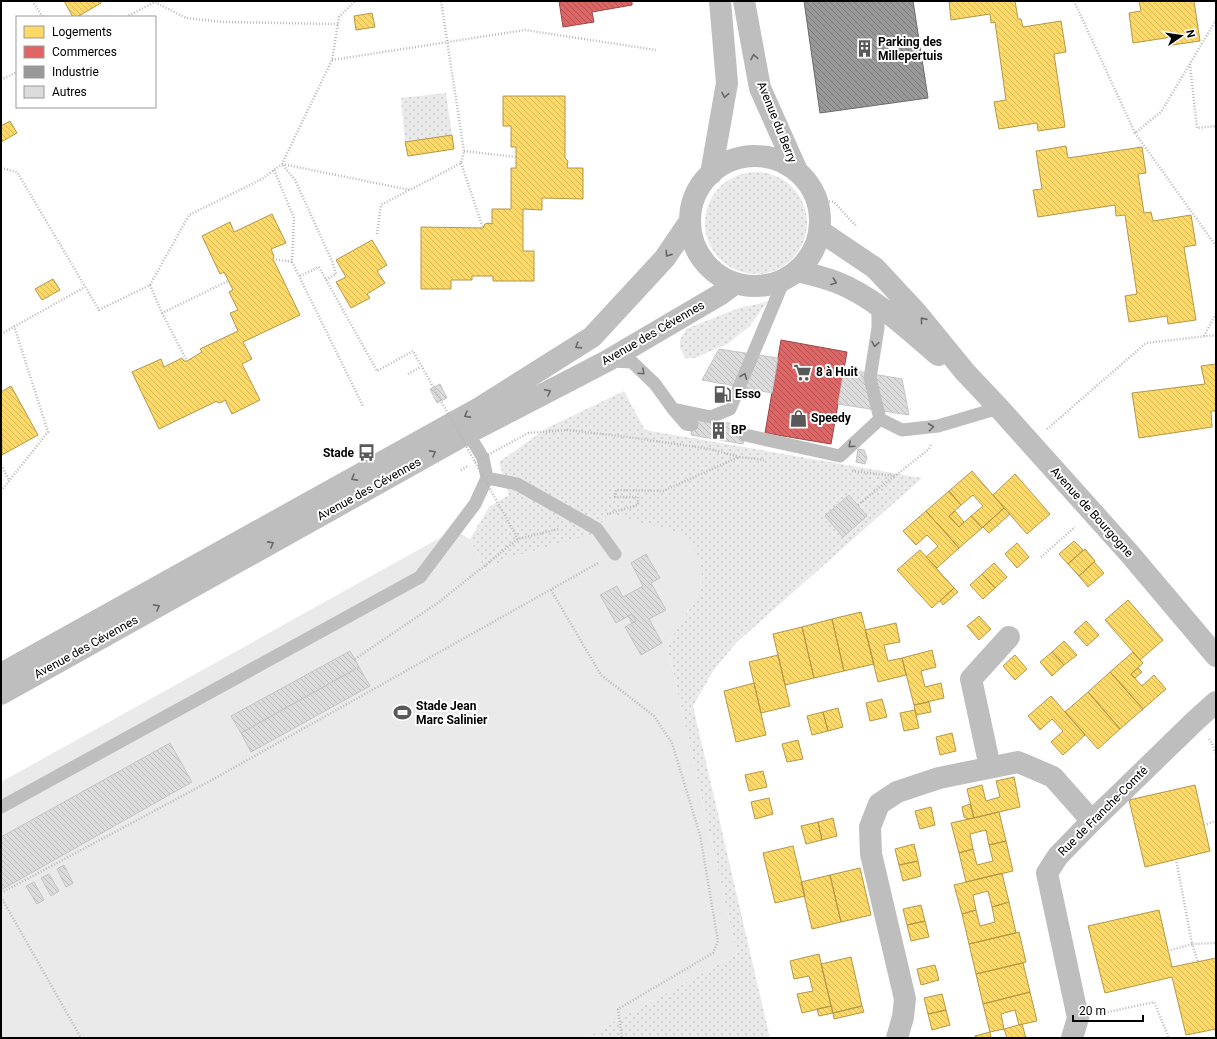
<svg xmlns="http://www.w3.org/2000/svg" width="1217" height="1039" font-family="Roboto,sans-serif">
<defs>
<pattern id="grass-dots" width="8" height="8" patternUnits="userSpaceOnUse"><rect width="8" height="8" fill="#eaeaea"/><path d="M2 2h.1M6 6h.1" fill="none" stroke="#c7c7c7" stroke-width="1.8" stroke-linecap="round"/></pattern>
<pattern id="homes-back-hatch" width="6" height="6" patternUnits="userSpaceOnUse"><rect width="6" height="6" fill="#ffd966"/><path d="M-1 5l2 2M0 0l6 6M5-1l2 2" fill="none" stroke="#d9b857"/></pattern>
<pattern id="shops-back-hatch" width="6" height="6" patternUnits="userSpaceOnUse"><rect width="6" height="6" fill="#e06666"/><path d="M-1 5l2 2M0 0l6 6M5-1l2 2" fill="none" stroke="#b35252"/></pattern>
<pattern id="industry-back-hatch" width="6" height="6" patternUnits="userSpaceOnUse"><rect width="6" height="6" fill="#999"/><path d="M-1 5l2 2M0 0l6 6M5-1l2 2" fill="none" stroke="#7a7a7a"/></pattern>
<pattern id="building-back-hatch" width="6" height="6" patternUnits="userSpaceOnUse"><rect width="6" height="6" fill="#dcdcdc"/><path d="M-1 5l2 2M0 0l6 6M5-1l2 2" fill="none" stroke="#bbb"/></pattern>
</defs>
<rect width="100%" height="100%" fill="#fff"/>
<path fill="url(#grass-dots)" d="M 446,93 L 452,135 L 405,142 L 401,98 Z
M705 223a51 51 0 1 1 102 0a51 51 0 1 1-102 0Z
M 767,302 L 750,326 L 729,343 L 695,358 L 685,358 L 680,348 L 680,340 L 686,329 L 739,308 Z
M 624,391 L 645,430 L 922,478 L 736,643 L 713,671 L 693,706 L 770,1038 L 585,1038 L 737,954 L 667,645 L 702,588 L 613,515 L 606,518 L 591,535 L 505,559 L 485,571 L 470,539 L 489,507 L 509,495 L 499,462 L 547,428 Z"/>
<path fill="#eaeaea" d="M 613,515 L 684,534 C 697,549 704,568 702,588 L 667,645 L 737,954 L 585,1038 L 1,1038 L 1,782 L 454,530 L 470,539 L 485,571 L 505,559 L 593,534 L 606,518 Z"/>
<path fill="url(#homes-back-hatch)" stroke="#b29847" d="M 64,1 L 100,1 L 101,3 L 77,17 L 73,17 Z
M 949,1 L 1015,1 L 1018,19 L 1021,19 L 1023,27 L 1061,21 L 1066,52 L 1054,54 L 1065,127 L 1038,131 L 1037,123 L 999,129 L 994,102 L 1006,100 L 995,22 L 991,23 L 990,14 L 951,20 Z
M 1139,1 L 1194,1 L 1200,41 L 1172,45 L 1172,37 L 1133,43 L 1129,13 L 1141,11 Z
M 372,13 L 375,27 L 356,30 L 354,16 Z
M 503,96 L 565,96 L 565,158 L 568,161 L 567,168 L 583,168 L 583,199 L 542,198 L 542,210 L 523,209 L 523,251 L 534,251 L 534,281 L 493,281 L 493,276 L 472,276 L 472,280 L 451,280 L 451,289 L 421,289 L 421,227 L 483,228 L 485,224 L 488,223 L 492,224 L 492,209 L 511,209 L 511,168 L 516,168 L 516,147 L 511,147 L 511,126 L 503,126 Z
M 10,121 L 17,133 L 1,142 L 1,126 Z
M 452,135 L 454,149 L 408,156 L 405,142 Z
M 1066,146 L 1068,158 L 1142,147 L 1146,173 L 1138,174 L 1144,213 L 1151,212 L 1153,221 L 1191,215 L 1196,245 L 1184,247 L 1196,320 L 1168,324 L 1167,316 L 1129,322 L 1125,296 L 1137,294 L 1125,215 L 1116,216 L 1115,205 L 1038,217 L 1033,190 L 1042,189 L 1036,151 Z
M 272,214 L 286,243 L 271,249 L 274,256 L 273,259 L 300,315 L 243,342 L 252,359 L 242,364 L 260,400 L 232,414 L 225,400 L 222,402 L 218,403 L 217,401 L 159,429 L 132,372 L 161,359 L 164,367 L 182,358 L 184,361 L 187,361 L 202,352 L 200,349 L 238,331 L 230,313 L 238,310 L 229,292 L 233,290 L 224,272 L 220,274 L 202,236 L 230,222 L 234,232 Z
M 372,240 L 387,265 L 377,271 L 385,283 L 367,294 L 370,298 L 351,308 L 336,282 L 346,277 L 336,260 Z
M 53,279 L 60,290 L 42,300 L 35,289 Z
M 1216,364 L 1216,411 L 1211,411 L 1212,427 L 1139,438 L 1132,393 L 1205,384 L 1201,366 Z
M 11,386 L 38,435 L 2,455 L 1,392 Z
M 972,471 L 1004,508 L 982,528 L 971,516 L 983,506 L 973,495 L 961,505 L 949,491 Z
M 1015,474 L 1050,514 L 1027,534 L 993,495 Z
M 949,491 L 961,505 L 949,516 L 959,527 L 971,516 L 982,528 L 959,548 L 926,511 Z
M 1004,508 L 1010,514 L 989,533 L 983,527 Z
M 926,511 L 959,548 L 937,568 L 926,557 L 938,546 L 927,535 L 916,545 L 903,531 Z
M 955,511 L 964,522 L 959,527 L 949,516 Z
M 1074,541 L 1083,550 L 1068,564 L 1059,554 Z
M 1017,543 L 1029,557 L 1017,568 L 1005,554 Z
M 1085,549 L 1095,561 L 1079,576 L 1068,564 Z
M 920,550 L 954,588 L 932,608 L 897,570 Z
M 1094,562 L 1104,573 L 1088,587 L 1079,576 Z
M 994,563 L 1007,577 L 995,588 L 982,574 Z
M 982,574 L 995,588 L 983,599 L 970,585 Z
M 954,588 L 958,592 L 943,605 L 940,601 Z
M 1128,600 L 1163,640 L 1140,660 L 1105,620 Z
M 861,612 L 874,664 L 844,671 L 832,619 Z
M 979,616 L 991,629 L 979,640 L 967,626 Z
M 832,619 L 844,671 L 814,678 L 802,627 Z
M 1086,621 L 1099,635 L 1087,646 L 1074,632 Z
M 896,623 L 900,642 L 884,645 L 888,661 L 902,658 L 906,675 L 878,682 L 865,630 Z
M 802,627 L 814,678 L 785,685 L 773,634 Z
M 1064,641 L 1077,655 L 1064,665 L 1052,652 Z
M 932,650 L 936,667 L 921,671 L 925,687 L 941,683 L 944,698 L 914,705 L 902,658 Z
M 1052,652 L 1064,665 L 1052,676 L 1040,662 Z
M 1133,652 L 1143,663 L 1131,674 L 1142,686 L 1154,675 L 1166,689 L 1143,709 L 1110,672 Z
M 778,655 L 790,706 L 761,713 L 749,662 Z
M 1015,655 L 1027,669 L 1015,680 L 1003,666 Z
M 1138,668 L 1142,672 L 1135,678 L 1131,674 Z
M 1110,672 L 1143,709 L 1120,729 L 1088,692 Z
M 754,683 L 766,735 L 736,742 L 724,691 Z
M 1088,692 L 1120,729 L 1098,749 L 1065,712 Z
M 1051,696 L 1085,735 L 1063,755 L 1051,742 L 1063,731 L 1052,719 L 1040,730 L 1028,716 Z
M 882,699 L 887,717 L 870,721 L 866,703 Z
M 929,702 L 931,712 L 916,715 L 914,705 Z
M 838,708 L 843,727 L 828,731 L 823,712 Z
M 915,710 L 919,728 L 904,731 L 900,713 Z
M 823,712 L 828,731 L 812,735 L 807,716 Z
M 952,733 L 956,751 L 940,755 L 936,737 Z
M 798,740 L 803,759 L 787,762 L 782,744 Z
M 763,771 L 767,787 L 749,791 L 745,775 Z
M 1014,777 L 1020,807 L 974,818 L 967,789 L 982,785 L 986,801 L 1000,797 L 996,781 Z
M 1195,785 L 1210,851 L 1145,867 L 1129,800 Z
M 769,798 L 773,814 L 755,819 L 751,802 Z
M 970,804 L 974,818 L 968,819 L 964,817 L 962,807 Z
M 931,807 L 935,825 L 920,829 L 915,811 Z
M 999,812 L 1006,841 L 989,845 L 986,830 L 970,834 L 973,849 L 959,853 L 951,823 Z
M 833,818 L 837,836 L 822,840 L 818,822 Z
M 818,822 L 822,840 L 806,844 L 801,826 Z
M 1006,841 L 1013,871 L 966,882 L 959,853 L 973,849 L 977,865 L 993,861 L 989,845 Z
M 914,844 L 918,861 L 899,865 L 895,849 Z
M 793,846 L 805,896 L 775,903 L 763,853 Z
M 918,861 L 921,876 L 903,881 L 899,865 Z
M 860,868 L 871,915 L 841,922 L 830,875 Z
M 1002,873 L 1009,902 L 992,907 L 988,891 L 973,895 L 976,910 L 962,914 L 954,885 Z
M 830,875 L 841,922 L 812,929 L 801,882 Z
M 1009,902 L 1016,933 L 969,944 L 962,914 L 976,910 L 980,926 L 995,922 L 992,907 Z
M 921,905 L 925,921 L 907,925 L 903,909 Z
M 1159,910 L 1172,967 L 1216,958 L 1216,1029 L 1186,1035 L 1172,977 L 1105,993 L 1088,926 Z
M 925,921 L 929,937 L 911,941 L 907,925 Z
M 1019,932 L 1026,962 L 976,974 L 969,944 Z
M 819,954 L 831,1006 L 802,1013 L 797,994 L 813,991 L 809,976 L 794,979 L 790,961 Z
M 851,957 L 862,1006 L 833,1013 L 821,964 Z
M 1023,963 L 1030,992 L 983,1004 L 976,974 Z
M 935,965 L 939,980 L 921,985 L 917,969 Z
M 1030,992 L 1037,1021 L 1019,1025 L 1015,1010 L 1001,1014 L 1004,1029 L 990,1032 L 983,1004 Z
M 942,994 L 946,1010 L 928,1014 L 924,998 Z
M 831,1006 L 833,1013 L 819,1016 L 817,1009 Z
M 862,1006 L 864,1012 L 834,1019 L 833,1013 Z
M 946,1010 L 950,1025 L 932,1030 L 928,1014 Z
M 1022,1024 L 1026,1038 L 1007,1038 L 1004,1029 Z
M 990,1032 L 991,1038 L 976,1038 L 975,1036 Z"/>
<path fill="url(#shops-back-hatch)" stroke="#9d4747" d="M 559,1 L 632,1 L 632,5 L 592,12 L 594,22 L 563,27 Z
M 781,340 L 847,352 L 831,444 L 765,433 Z"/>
<path fill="url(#industry-back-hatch)" stroke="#6b6b6b" d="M 804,1 L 913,1 L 928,98 L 820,113 Z"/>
<path fill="url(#building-back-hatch)" stroke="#c5c5c5" d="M 719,349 L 778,358 L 772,393 L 702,380 Z
M 844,369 L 902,379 L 909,415 L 838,404 Z
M 440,384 L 447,398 L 437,403 L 430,389 Z
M 694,417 L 746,426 L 743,444 L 691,435 Z
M 858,449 L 864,450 L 867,458 L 865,464 L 856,462 Z
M 849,495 L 867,516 L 843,537 L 825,516 Z
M 646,554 L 660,578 L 651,583 L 666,610 L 649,619 L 662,643 L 641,655 L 625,627 L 636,621 L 632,614 L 616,623 L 600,595 L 617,586 L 623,597 L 643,586 L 631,563 Z
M 632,614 L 636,621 L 632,623 L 628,616 Z
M 350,651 L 359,667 L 241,733 L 231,716 Z
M 359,667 L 370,686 L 251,752 L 241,733 Z
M 170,743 L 192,782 L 1,890 L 1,837 Z
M 64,865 L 73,883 L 66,887 L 57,869 Z
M 49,874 L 59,891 L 51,896 L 41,878 Z
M 34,882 L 44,900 L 37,904 L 26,886 Z"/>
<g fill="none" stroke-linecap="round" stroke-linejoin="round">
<path stroke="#b8b8b8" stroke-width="2.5" stroke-dasharray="1 2" stroke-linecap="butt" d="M 32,1 L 43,17
M 1074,1 L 1135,133 L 1161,112 L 1216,20
M 155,2 L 186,18 L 224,22 L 338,24
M 126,17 L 155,2
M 332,60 L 525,30 L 656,50
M 1190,64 L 1197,128 L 1216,126
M 1,80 L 17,72
M 1135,133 L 1216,246
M 464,151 L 516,157
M 461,163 L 483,228
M 1,168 L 17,172 L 99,310 L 150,285 L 189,215 L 262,179 L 282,164 L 332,60 L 339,17 L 355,1
M 274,170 L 294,218 L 292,262 L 363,406
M 817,200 L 834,202 L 857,227
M 377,234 L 381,205 L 409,190
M 273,259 L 292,262
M 300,276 L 319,267
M 326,280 L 336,274 L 332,261 L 295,180 L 282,164 L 410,190 L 461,163 L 464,151 L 441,1
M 150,285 L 162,313 L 228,281
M 162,313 L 187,361
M 1,334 L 85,287
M 1204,336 L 1216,314
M 408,374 L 421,367
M 1047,429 L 1146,343 L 1216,335
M 528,433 L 567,430 L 628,437 L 710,449 L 739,457
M 1,465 L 9,480
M 461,470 L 467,466
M 852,471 L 895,476 L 929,449 L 931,445
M 1,491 L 48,432 L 14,326
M 858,505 L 894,476
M 607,514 L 638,505 L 638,497 L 615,497 L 616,490 L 663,491 L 739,457 L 764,460
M 1041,557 L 1075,527
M 551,590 L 601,675 L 654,716 L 672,743 L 700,835 L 718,941 L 713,953 L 618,1009 L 622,1038
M 355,659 L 439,602 L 518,539 L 558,529
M 1209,739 L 1212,743 L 1216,755
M 1204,825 L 1216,821
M 1176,859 L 1192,944 L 1216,943
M 1,893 L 210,781 L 598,563
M 1,897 L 81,1038
M 1168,951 L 1192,944 L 1198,962
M 1099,1014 L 1154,1002 L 1169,1038"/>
<path stroke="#bebebe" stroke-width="13" d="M 878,306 L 878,328 L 870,378 L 880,419 L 902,430 L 938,426 L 999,408
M 611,361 L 632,362 L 655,384 L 673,409 L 711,417 L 730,409 L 784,280
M 673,409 L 686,424 L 692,425
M 745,435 L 840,456 L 880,419
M 487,478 L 517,484 L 597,529 L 615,554
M 1,807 L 420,577 L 475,504 L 487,478 L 483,458 L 468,433"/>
<path stroke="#bebebe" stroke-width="22" d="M 990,767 L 971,679 L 1009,637
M 897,1038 L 903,1017 L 905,999 L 871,854 L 870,827 L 879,804 L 897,792 L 939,778 L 1018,762 L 1053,777 L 1092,821
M 1072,1038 L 1078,1018 L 1047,873 L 1058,856 L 1092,821 L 1196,720 L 1216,702"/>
<path stroke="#bebebe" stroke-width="22" d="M 744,1 L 760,88 L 797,171
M690 221a65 65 0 1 1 130 0a65 65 0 1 1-130 0Z
M 711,174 L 727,83 L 720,1
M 820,231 L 875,268 L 916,312 L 965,372 L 999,408 L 1129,553 L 1216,656
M 797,271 C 810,274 823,277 836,282 C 873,296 908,329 938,355
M 1,674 L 481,407 L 592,337 L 665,258 L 690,221
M 1,694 L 468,433 L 607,361 L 721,294 L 736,283"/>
<path stroke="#b8b8b8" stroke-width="2.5" stroke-dasharray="1 2" stroke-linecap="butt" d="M 319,267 L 377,371 L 413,351 L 518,539
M 475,462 L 528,433"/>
</g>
<defs><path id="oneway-chevron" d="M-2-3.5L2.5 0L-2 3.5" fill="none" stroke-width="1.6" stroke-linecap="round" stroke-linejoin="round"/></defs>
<g stroke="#686868">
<use href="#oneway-chevron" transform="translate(754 57) rotate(-101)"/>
<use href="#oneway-chevron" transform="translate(725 95) rotate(100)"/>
<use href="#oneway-chevron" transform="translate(668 254) rotate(125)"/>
<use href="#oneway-chevron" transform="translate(834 282) rotate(20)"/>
<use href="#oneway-chevron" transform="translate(923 320) rotate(-129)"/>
<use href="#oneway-chevron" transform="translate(875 344) rotate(99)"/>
<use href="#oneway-chevron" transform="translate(578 346) rotate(148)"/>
<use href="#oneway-chevron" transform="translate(642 372) rotate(43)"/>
<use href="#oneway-chevron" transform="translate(744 376) rotate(-68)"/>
<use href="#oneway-chevron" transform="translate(548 392) rotate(-28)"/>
<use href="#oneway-chevron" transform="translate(467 415) rotate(151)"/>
<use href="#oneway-chevron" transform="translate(931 427) rotate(-7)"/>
<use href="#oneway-chevron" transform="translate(851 445) rotate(138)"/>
<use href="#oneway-chevron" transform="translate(433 453) rotate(-29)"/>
<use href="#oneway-chevron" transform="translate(354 478) rotate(151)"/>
<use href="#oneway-chevron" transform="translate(271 544) rotate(-29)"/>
<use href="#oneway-chevron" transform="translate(157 607) rotate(-29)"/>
</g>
<defs>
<symbol id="building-bare" viewBox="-9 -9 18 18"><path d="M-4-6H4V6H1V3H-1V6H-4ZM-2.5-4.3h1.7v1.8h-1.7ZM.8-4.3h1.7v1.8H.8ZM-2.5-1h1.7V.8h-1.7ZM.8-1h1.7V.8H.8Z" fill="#595959" stroke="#fff" stroke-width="2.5" paint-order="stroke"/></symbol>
<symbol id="supermarket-bare" viewBox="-9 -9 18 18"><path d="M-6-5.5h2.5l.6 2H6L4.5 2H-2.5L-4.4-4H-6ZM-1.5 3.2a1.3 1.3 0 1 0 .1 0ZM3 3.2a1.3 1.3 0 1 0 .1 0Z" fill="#595959" stroke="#fff" stroke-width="2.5" paint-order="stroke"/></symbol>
<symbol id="fuel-bare" viewBox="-9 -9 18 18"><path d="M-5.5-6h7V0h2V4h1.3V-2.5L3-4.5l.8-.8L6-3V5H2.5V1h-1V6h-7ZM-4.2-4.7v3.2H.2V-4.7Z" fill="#595959" stroke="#fff" stroke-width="2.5" paint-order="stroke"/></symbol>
<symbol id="shop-bare" viewBox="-9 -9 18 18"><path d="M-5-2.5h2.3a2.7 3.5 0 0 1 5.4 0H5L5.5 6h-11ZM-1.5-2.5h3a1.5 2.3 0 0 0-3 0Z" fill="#595959" stroke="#fff" stroke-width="2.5" paint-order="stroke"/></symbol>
<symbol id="bus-bare" viewBox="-9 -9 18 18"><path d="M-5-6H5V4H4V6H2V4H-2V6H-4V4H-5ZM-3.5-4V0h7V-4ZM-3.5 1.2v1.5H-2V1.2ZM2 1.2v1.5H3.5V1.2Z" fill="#595959" stroke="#fff" stroke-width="2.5" paint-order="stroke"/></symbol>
<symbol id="stadium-bare" viewBox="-9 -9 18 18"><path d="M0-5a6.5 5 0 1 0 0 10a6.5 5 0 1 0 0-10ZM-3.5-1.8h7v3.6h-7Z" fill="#595959" stroke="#fff" stroke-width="2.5" paint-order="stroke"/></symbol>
</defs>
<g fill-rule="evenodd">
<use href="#building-bare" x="852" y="36" width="25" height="25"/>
<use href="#supermarket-bare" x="790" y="360" width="25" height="25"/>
<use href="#fuel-bare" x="710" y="382" width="25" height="25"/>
<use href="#shop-bare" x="786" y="406" width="25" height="25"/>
<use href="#building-bare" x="706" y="418" width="25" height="25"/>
<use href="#bus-bare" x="354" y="440" width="25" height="25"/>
<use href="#stadium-bare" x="390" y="700" width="25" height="25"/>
</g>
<g text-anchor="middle" stroke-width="4" stroke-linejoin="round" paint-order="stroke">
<g font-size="12" font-weight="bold" fill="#000" stroke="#fff" text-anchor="start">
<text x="878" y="46">Parking des<tspan x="878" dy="14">Millepertuis</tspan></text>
<text x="816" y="376">8 à Huit</text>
<text x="735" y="398">Esso</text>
<text x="811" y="422">Speedy</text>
<text x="731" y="434">BP</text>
<text x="354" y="457" text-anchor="end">Stade</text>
<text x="416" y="710">Stade Jean<tspan x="416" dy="14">Marc Salinier</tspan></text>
</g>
<g font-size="12" fill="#000" stroke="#fff">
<text transform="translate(777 122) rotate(68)" y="4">Avenue du Berry</text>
<text transform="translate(653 333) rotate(-30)" y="4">Avenue des Cévennes</text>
<text transform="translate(369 489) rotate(-29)" y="4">Avenue des Cévennes</text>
<text transform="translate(1092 512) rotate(48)" y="4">Avenue de Bourgogne</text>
<text transform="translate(86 647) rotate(-29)" y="4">Avenue des Cévennes</text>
<text transform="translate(1103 811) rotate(-45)" y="4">Rue de Franche-Comté</text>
</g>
</g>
<rect width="1217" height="1039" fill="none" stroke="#000000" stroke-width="4"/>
<rect x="16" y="16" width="140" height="92" fill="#ffffff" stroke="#999999"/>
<rect x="24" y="26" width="20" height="12" fill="#ffd966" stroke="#999999"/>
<text x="52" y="36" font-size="12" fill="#000000">Logements</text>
<rect x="24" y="46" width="20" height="12" fill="#e06666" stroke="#999999"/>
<text x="52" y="56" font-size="12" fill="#000000">Commerces</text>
<rect x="24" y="66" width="20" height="12" fill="#999999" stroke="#999999"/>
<text x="52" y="76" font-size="12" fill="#000000">Industrie</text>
<rect x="24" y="86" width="20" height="12" fill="#dcdcdc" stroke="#999999"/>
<text x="52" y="96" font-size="12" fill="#000000">Autres</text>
<g transform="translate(1181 36) rotate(77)" stroke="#ffffff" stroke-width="3" paint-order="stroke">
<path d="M0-3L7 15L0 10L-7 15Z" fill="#000000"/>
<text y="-6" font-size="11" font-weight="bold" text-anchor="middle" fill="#000000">N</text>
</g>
<path d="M1073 1015v6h70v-6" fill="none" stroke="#000000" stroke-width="2"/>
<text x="1079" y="1015" font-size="12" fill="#000000" stroke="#ffffff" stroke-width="3" paint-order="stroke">20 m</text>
</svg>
